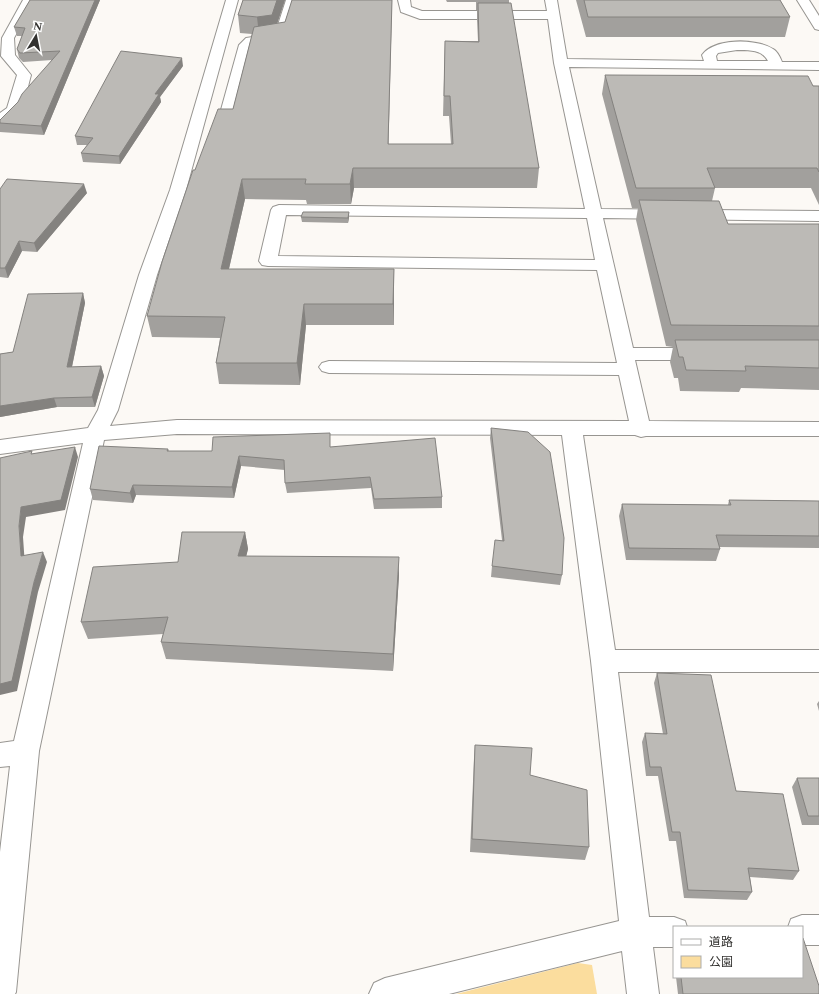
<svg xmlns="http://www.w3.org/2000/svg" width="819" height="994" font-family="Spectral,'Noto Sans JP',serif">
<rect width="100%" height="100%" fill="#fcf9f5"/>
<path fill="#fbdd9e" d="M 578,963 L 592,965 L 597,994 L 456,994 Z"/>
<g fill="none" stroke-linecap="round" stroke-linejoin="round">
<defs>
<path id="minor" d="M 23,0 L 35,0 L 14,38 L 15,55 L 31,75 C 25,96 25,117 0,123 L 0,113 L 7,108 L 17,75 L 1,56 L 2,38 Z
M 226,0 L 238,0 L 186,190 L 157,275 L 118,410 L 110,426 L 177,420 L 629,421 L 619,375 L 329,373 L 322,371 L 319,367 L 322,363 L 329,361 L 617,363 L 597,270 L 268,266 L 262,265 L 259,261 L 271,210 L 273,207 L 279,205 L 585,209 L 554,63 L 548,19 L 420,19 L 401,12 L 398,0 L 410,0 L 411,7 L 422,11 L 547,11 L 545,0 L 557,0 L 567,59 L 704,61 L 702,55 C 714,38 756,38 773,49 C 777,51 780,57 782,62 L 819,62 L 819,70 L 569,67 L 601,209 L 819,211 L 819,221 L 603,218 L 633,348 L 702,348 L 709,350 L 712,354 L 709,358 L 702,360 L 635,360 L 649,421 L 819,422 L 819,436 L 646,436 L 641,437 L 635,435 L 583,435 L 615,650 L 819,650 L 819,672 L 618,672 L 649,917 L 674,917 L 685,921 L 687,927 L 674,927 L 674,947 L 653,947 L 659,994 L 627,994 L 622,951 L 449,994 L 369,994 L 374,983 L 385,978 L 619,921 L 591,661 L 562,435 L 177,434 L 104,440 L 39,751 L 16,992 L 15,994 L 0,994 L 0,852 L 10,766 L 0,767 L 0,743 L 14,741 L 83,443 L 0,454 L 0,440 L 88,428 L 98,410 L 139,275 L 170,190 ZM 737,50 C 749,50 763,50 768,61 L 717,61 L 716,56 L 718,53 ZM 286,215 L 587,218 L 595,260 L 278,256 Z
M 286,0 L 298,0 L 286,37 L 285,40 L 255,44 L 251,47 L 233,117 L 231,120 L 221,120 L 219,117 L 239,45 L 246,38 L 275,34 Z
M 797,0 L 809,0 L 819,16 L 819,30 L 815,29 Z
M 802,915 L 819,915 L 819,945 L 802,945 L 802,927 L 788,927 L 791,919 Z"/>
</defs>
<use href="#minor" stroke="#979591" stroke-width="2"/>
<use href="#minor" fill="#fff" fill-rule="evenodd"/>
</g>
<path fill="#a2a09d" d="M 30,0 L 100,0 L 44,135 L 0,132 L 0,120 L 18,102 L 52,60 L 23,62 L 19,58 L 17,49 L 22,36 L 17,36 L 14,27 Z
M 243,0 L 285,0 L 277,24 L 285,22 L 292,0 L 392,0 L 388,144 L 451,144 L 449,116 L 443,116 L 445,41 L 478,41 L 477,20 L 477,10 L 476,10 L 476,2 L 447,2 L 446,0 L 509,0 L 509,3 L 539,168 L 537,188 L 354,188 L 351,204 L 307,204 L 306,200 L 245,199 L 229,269 L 394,269 L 394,325 L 306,325 L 300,385 L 219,384 L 216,363 L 220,338 L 152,337 L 147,316 L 195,170 L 233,109 L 252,34 L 240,33 L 238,15 Z
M 576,0 L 780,0 L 790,17 L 785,37 L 586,37 Z
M 183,66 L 160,97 L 161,102 L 120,164 L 83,162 L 81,153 L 87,145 L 77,145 L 75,136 Z
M 605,75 L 819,86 L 819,205 L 811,188 L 715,188 L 712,201 L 728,224 L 819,224 L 819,390 L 741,388 L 739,392 L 680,391 L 678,378 L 674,378 L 670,362 L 673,347 L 666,346 L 636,220 L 638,208 L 632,208 L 602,94 Z
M 0,189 L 87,193 L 37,252 L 22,251 L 8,278 L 0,277 Z
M 349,212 L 349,217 L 348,223 L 302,222 L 301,217 Z
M 83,293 L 85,303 L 72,367 L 101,366 L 104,376 L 95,407 L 57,407 L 0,417 L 0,354 L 13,352 Z
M 491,428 L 562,575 L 560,585 L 491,577 L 492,566 L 502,540 L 490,438 Z
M 331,447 L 442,497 L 442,508 L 374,509 L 371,488 L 287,493 L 285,483 L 285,470 L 241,466 L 234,498 L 136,495 L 133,503 L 93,500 L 90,489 L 168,449 L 169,451 L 212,451 Z
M 729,500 L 819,501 L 819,548 L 719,547 L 720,549 L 716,561 L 626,560 L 619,516 L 622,504 L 728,505 Z
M 245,532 L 248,549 L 246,556 L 399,575 L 393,671 L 166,659 L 161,642 L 163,634 L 88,639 L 81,622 L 178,562 Z
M 657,673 L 736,791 L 799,871 L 793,880 L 750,877 L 752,892 L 747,900 L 684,898 L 676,841 L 669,841 L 658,776 L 646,776 L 642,742 L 645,733 L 663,734 L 654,683 Z
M 819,701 L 819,711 L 817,704 Z
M 475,745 L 530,775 L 589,847 L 585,860 L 470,852 L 474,758 Z
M 797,778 L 819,778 L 819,825 L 802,825 L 792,787 Z
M 676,977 L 802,977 L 819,994 L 678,994 Z"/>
<path fill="#84827f" d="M 95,0 L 100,0 L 44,135 L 41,126 Z
M 277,0 L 285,0 L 274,33 L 259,35 L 257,17 Z
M 392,0 L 392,6 L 388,163 L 388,144 Z
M 182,58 L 183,66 L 160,97 L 161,102 L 120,164 L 119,156 L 155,94 Z
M 353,168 L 354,188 L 351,204 L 350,184 Z
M 242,179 L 245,199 L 224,290 L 221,269 Z
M 84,184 L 87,193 L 37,252 L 34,243 Z
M 349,212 L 349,217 L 348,223 L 348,218 Z
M 19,241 L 22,251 L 8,278 L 5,268 Z
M 394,269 L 394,325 L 393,304 Z
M 83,293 L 85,303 L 70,376 L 67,367 Z
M 304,304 L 306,325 L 300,385 L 297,363 Z
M 101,366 L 104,376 L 95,407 L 92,397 Z
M 54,398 L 57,407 L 0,417 L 0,406 Z
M 75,447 L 78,457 L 65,510 L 26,517 L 23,537 L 25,566 L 21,556 L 19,526 L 21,507 Z
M 239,456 L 241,466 L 234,498 L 232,487 Z
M 133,485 L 136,495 L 133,503 L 130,493 Z
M 245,532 L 248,549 L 242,574 L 238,556 Z
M 43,552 L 47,562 L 38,592 L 17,691 L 0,695 L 0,684 L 34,582 Z
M 399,557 L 399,575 L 393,671 L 393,654 Z"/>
<path fill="#bcbab6" stroke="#84827f" d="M 30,0 L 95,0 L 41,126 L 0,123 L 0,120 L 18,102 L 22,94 L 60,51 L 20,53 L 17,49 L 25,28 L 14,27 Z
M 243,0 L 277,0 L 272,15 L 257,17 L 238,15 Z
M 292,0 L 392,0 L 388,144 L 453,144 L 450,96 L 444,96 L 445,41 L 479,42 L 478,3 L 511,3 L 539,168 L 353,168 L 350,184 L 305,184 L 306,179 L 242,179 L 221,269 L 394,269 L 393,304 L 304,304 L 297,363 L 216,363 L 225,317 L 147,316 L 162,262 L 193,170 L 195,170 L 218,109 L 233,109 L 254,27 L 285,22 Z
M 584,0 L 780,0 L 790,17 L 588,17 Z
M 121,51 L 182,58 L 155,94 L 159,94 L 119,156 L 81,153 L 93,138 L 75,136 Z
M 605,75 L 808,76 L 813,86 L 819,86 L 819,172 L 817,168 L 707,168 L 715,188 L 636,188 Z
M 7,179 L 84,184 L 34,243 L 19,241 L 5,268 L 0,268 L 0,189 Z
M 639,200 L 719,201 L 728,224 L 819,224 L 819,326 L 671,325 Z
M 303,212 L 349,212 L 348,218 L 301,217 Z
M 83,293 L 67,367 L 101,366 L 92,397 L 54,398 L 0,406 L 0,354 L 13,352 L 28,294 Z
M 675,340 L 819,340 L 819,368 L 745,366 L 746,371 L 686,370 L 683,357 L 679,357 Z
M 491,428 L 528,432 L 550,452 L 564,538 L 562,575 L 492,566 L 495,540 L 504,541 Z
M 330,433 L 330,447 L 435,438 L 442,497 L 374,499 L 370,477 L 285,483 L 284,460 L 239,456 L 232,487 L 133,485 L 130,493 L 90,489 L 99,446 L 168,449 L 167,451 L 212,451 L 213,437 Z
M 75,447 L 61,500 L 21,507 L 19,526 L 21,556 L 43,552 L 34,582 L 12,681 L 0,684 L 0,458 L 32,451 L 31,454 Z
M 729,500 L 819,501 L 819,536 L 716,535 L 720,549 L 629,548 L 622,504 L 731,505 Z
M 182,532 L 245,532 L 238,556 L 399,557 L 393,654 L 161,642 L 168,617 L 81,622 L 93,567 L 178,562 Z
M 657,673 L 711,675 L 736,791 L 783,794 L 799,871 L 748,868 L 752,892 L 688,890 L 680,832 L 672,832 L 661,767 L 650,767 L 645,733 L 667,734 Z
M 475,745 L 532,748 L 530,775 L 587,790 L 589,847 L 472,839 Z
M 797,778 L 819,778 L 819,816 L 808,816 Z
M 802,938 L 803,938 L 819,986 L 819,994 L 683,994 L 681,977 L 802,977 Z"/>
<rect x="673" y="926" width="130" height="52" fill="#ffffff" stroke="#adadac"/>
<rect x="681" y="939" width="20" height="6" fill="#ffffff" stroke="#adadac"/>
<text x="709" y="946" font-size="12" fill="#32312f">道路</text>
<rect x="681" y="956" width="20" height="12" fill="#fbdd9e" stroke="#adadac"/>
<text x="709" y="966" font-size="12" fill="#32312f">公園</text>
<g transform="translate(36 36) rotate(10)" stroke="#ffffff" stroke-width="3" paint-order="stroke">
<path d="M0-3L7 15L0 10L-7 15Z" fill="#32312f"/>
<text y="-6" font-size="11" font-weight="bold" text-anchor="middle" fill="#32312f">N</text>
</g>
</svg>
